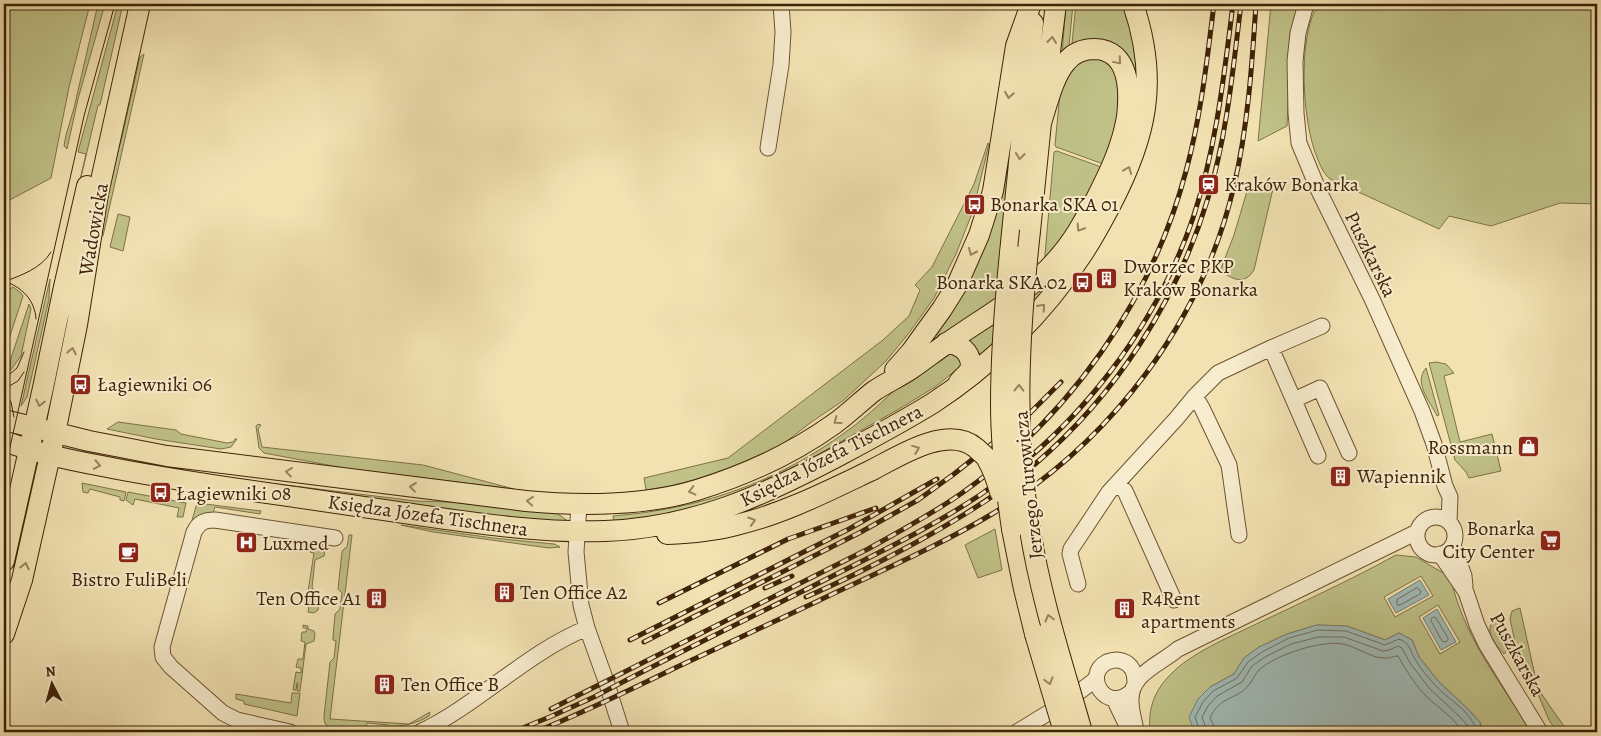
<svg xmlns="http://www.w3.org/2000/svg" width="1601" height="736" font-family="Alegreya,serif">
<rect width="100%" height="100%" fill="#f2e2b2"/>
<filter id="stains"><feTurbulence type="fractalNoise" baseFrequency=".004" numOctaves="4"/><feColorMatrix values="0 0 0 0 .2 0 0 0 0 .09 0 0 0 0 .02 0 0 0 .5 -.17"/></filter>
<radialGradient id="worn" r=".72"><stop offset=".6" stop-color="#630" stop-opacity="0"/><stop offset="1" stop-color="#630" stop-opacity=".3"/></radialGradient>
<path fill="#c0c288" stroke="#807247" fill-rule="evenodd" d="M 4,4 L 90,4 L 69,87 L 51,178 L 4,203 Z
M 98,4 L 105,4 L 78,99 L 67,149 L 64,146 L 66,135 L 74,108 Z
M 118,4 L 123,4 L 100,105 L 98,105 L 69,228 L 86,154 L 78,152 Z
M 1066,4 L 1073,4 L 1069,46 L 1062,54 Z
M 1076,4 L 1126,4 L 1135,33 L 1139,101 L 1136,75 L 1074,45 L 1072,43 Z
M 1271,4 L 1300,4 L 1291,42 L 1287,126 L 1258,141 Z
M 1318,4 L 1597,4 L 1597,204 L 1560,203 L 1491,226 L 1449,216 L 1439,229 L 1330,179 C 1324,174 1321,167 1318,160 C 1302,123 1297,38 1318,4 Z
M 144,54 L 103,236 L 98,235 L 108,186 L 122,137 L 140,57 Z
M 1084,56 L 1112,62 L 1123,102 L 1106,165 L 1056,147 L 1055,145 L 1060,93 L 1067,75 Z
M 1016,92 L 997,302 L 917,357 L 940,327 Z
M 988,143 L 989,144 L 973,211 L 956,254 L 934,298 L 909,333 L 886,361 L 844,400 L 810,423 L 778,448 L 720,473 L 670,486 L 646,490 L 644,478 L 728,458 L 883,340 L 909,316 L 920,290 L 915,285 L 932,267 L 974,184 Z
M 1057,151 L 1104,168 L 1086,205 L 1044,266 L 1054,152 Z
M 1255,183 L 1273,186 L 1273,189 L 1254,270 C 1244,286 1233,279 1220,271 L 1234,235 L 1248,188 L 1253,189 Z
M 118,214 L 130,217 L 123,251 L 110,247 Z
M 1058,267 L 1049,289 L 979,360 L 962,340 Z
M 50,279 L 49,299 L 27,397 L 21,406 Z
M 13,287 L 21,293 L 23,296 L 6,348 L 4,349 L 4,293 Z
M 29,304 L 31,309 L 21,356 L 10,371 L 11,358 Z
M 949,351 L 961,356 L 961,366 L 935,387 L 899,409 L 826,450 L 799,468 L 707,507 L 614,524 L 613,516 C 700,509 776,483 847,431 C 870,415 889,394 911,376 C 923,367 936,359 949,351 Z
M 1436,362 L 1446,364 L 1454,373 L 1444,376 L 1460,442 L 1492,434 L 1501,471 L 1469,478 L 1466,472 L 1455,460 L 1429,363 Z
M 1426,368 L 1439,415 L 1437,416 C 1430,401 1413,383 1426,368 Z
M 118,422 L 176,430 L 181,434 L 227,443 L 233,442 L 235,439 L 237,439 L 231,447 L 221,449 L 156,439 L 107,429 Z
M 258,424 L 261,425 L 258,429 L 262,447 L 423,465 L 514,489 L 344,468 L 264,453 L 259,448 L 256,426 Z
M 220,477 L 416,501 L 477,503 L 555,512 L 568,521 L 505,519 Z
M 82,483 L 126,492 L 124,501 L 120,500 L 120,497 L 90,489 L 88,493 L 83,492 Z
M 128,492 L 186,503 L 183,517 L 177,517 L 179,508 L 135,499 L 133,505 L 126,500 Z
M 197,503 L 261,511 L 260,514 L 215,507 L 213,513 L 188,534 Z
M 401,525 L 493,538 L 554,544 L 560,547 L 549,548 L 433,532 Z
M 995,529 L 1002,570 L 978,578 L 965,545 Z
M 349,535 L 352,535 L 330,719 L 409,724 L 430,712 L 429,716 C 416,724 403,726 389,727 L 388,725 L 367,723 L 366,728 L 332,728 C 325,726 324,723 324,716 L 330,662 L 334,658 L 336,641 L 333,640 L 333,637 L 335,614 L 340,609 L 342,593 L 338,589 L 342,552 L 344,549 L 347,547 Z
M 311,543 L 322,545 L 325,550 L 324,556 L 315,560 L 312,588 C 323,595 319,599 318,610 L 314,613 L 308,612 L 309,605 L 306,604 L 314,553 L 310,552 Z
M 1396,555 L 1416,557 L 1445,574 L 1450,574 C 1461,633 1500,682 1532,732 L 1482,732 L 1480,722 L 1467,708 L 1439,682 L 1419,657 L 1412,640 L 1399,633 L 1385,640 L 1347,626 L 1317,625 L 1287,634 L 1259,647 L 1244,658 L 1234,674 L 1210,687 L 1193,728 L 1198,732 L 1150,732 C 1148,708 1154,691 1171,674 C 1190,654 1227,638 1252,626 C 1300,603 1349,581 1396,555 ZM 1421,576 L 1433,596 L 1395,617 L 1384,597 ZM 1438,605 L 1460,642 L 1440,654 L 1419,617 Z
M 1520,608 L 1538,689 L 1568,732 L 1557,732 L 1549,720 L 1531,678 L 1514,651 L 1515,642 L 1510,619 L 1512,611 Z
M 1501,616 L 1509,649 L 1504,654 C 1493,642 1480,626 1501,616 Z
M 303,625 L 308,626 L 308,629 L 314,631 L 315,634 L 314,641 L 306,644 L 300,691 L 297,691 L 298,683 L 297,683 L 296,690 L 293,690 L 296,672 L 301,673 L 301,668 L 296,667 L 298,659 L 303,659 L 305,642 L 301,641 L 302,632 L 306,632 L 307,628 L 303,628 Z
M 292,693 L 300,693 L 297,716 L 244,704 L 244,701 L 236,699 L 236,694 L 291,703 Z"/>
<path fill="#a0bbb7" stroke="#797e70" d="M 1420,580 L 1429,595 L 1396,613 L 1388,599 Z
M 1437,609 L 1456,642 L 1441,650 L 1423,618 Z
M 1317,625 L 1347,626 L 1385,640 L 1399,633 L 1412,640 L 1419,657 L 1439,682 L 1467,708 L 1480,722 L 1482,732 L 1198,732 L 1193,728 L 1189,717 L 1198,699 L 1210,687 L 1234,674 L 1244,658 L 1259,647 L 1287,634 Z"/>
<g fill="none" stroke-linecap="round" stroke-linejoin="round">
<path stroke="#706f5e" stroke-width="1" d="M 1417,588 L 1421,591 L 1420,594 L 1400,605 L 1397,605 L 1397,600 Z
M 1434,617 L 1436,618 L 1448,638 L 1448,640 L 1445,642 L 1442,641 L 1431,621 L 1431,619 Z
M 1200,732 L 1195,717 L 1203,702 L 1213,691 L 1237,678 L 1248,662 L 1262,652 L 1289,638 L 1318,630 L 1346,631 L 1385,645 L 1399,639 C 1411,644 1409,649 1415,659 C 1420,668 1427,676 1434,684 C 1447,699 1472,711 1477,732
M 1207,732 L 1202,717 L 1208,706 L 1217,696 L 1242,682 L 1252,666 L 1265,657 L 1291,644 L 1318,637 L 1344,637 L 1383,651 L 1389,650 L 1398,646 L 1402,648 L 1410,663 L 1430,689 L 1459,716 L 1469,727 L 1470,732
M 1214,732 L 1214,726 L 1210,718 C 1219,697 1235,700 1247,687 C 1252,682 1254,676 1258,671 C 1274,655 1321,640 1343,644 C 1357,647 1369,657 1383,658 C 1388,659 1393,656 1398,656 C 1406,670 1415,685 1427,697 C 1439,708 1454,718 1463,732"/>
<defs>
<path id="minor" d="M 1306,4 L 1298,33 L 1295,61 L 1296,113 L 1299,143 L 1318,189 L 1372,299 L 1422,411 L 1434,444 L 1445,486 L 1450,497 L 1449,522
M 768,148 L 781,65 L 783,32 L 781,4
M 1271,348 L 1318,456
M 1195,396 L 1202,408 L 1229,465 L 1239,535
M 1294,400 L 1320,388 L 1349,453
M 1117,484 L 1125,491 L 1174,600
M 579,504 L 576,552 L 581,605 L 587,628 L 606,681 L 622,732
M1417 536a19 19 0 1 1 38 0a19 19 0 1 1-38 0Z
M 1453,545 L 1464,576 L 1465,586
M 1440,554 L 1466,592 L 1477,625 L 1486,644 L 1540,732
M 1078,584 L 1070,554 L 1071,549 L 1109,492 L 1176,419 L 1195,396 L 1218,373 L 1271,348 L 1322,326
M 1132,691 C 1106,715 1082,675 1107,662 C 1112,660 1117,659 1122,661 C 1132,664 1135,673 1135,682
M 1114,699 L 1130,732
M 290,732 L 237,720 L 223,713 L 171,667 L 163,657 L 162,647 L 194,532 C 199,522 205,520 215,520 L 335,538
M 420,732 C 479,704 526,653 587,628
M 1017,732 L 1066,702 L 1096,679
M 1136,732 C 1135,722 1131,712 1131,701 C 1130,674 1159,665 1178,649 L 1417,532"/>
<path id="major" d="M 1030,231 L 1041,123 L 1056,4
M 1010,253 L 1033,23
M 946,343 C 950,344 955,344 958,346 C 967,349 973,361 970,369 C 968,374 962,378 959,382
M 895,370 L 911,352 L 942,309 L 957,285 L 979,235 L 993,191 L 1016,46 L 1031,4
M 4,420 L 89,441 L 167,456 L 526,501 C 579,506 646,506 697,490 C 746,475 792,454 834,424 C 848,414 860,402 874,391 C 886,383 899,377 911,369 C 923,361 934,352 946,344 C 984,317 1029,293 1059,257 C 1074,240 1084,221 1095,201 C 1109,174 1122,147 1127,117 C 1130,91 1130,50 1095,49 C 1084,49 1073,53 1066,62 C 1053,77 1047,105 1041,123
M 4,441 C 36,453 69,460 102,466 C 166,479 231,488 295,497 C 341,504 386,510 432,517 C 489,525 547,533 605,531 C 694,528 767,494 844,453 C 874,437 904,421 933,403 C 990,366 1044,313 1081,256 C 1092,240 1101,223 1110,206 C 1147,136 1159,80 1133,4
M 1012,529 L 1024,589 L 1035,634
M 667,534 C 690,533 713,531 736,525 C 783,514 828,491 872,470
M 4,561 L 43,388 L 64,287 L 87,186
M 4,634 L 22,580 L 55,433 L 77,325 L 98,194 L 140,4"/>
</defs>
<use href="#minor" stroke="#6c5331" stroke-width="17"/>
<use href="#major" stroke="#3f2306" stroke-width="22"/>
<use href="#minor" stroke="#f7eccd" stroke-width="15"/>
<use href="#major" stroke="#f2e2b2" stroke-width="20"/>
<path stroke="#3f2306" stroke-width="1" d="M 4,281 C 22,287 35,300 36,319
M 4,282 C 21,275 41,269 51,252
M 4,379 L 17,368 L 24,352
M 4,389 L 18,381 L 24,372
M 4,392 L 11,402 L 14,417
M 4,406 L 7,416 L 6,434
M 4,474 L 84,116 L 115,4"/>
<defs>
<path id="rail" d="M 765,588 L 792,576
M 806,597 C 843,581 880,562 915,543 C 957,520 997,496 1034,465 C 1116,395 1177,301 1208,198 C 1227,135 1233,69 1241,4
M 659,603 L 788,539 L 876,508
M 630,640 L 849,529 L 937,479
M 644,642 L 861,532 L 918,500 L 954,474 L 993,443 L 1029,414 L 1061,382
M 551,709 L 868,549 C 900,531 932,514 962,493 C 1070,416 1152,300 1186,171 C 1201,116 1207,60 1214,4
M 513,732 L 552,716 L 594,697 C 664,660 735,625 807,589 C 865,559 926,531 980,495 C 1078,429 1155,329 1193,218 C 1216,149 1224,76 1233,4
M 535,732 C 583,713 630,690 677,667 C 724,645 771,623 818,601 C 876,573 937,547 992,514 C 1111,442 1202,322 1234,186 C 1248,126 1252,65 1256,4"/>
</defs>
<use href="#rail" stroke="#3f2306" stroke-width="5"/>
<use href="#rail" stroke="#f7eccd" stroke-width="3" stroke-dasharray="9" stroke-linecap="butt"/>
<defs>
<path id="major-bridge" d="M 1030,231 C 1019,332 1013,429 1030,530 C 1041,599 1063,665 1082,732
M 1010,253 C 1005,303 1001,354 1001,404 C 1001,446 1006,488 1012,529
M 872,470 C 899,456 948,424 976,448 C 980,452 985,455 987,459 C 993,469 997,481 1000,492
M 1035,634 L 1064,732"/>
</defs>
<use href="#major-bridge" stroke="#3f2306" stroke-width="22" stroke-linecap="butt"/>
<use href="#major-bridge" stroke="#f2e2b2" stroke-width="20"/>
</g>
<defs><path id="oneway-chevron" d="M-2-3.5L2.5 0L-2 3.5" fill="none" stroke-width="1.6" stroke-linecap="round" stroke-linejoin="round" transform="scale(1.25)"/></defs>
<g stroke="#98825c">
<use href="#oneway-chevron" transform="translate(1052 40) rotate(-83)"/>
<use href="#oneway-chevron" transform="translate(1118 61) rotate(50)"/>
<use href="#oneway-chevron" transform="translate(1009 95) rotate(99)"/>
<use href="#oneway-chevron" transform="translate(1020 156) rotate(96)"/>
<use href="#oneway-chevron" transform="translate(1128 170) rotate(-68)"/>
<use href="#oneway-chevron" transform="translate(1080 228) rotate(122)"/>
<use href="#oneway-chevron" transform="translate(972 252) rotate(114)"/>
<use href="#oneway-chevron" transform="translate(1042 307) rotate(-49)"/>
<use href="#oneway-chevron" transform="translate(72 351) rotate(-78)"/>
<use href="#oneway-chevron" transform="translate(1019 388) rotate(-89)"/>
<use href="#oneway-chevron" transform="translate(40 403) rotate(103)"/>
<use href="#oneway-chevron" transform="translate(837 421) rotate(144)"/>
<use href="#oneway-chevron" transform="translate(916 449) rotate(-22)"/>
<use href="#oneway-chevron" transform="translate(97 465) rotate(11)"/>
<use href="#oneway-chevron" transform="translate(289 472) rotate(-173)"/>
<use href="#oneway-chevron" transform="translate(413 487) rotate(-173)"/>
<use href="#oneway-chevron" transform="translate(692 491) rotate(166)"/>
<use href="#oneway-chevron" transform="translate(530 501) rotate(-175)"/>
<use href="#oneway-chevron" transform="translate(752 521) rotate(-17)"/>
<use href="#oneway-chevron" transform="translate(25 566) rotate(-77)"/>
<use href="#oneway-chevron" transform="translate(1049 618) rotate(-105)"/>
<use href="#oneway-chevron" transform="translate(1049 681) rotate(74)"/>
</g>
<defs>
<symbol id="station-square" viewBox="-11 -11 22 22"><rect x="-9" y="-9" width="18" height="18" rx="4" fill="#8f2418" stroke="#f7eccd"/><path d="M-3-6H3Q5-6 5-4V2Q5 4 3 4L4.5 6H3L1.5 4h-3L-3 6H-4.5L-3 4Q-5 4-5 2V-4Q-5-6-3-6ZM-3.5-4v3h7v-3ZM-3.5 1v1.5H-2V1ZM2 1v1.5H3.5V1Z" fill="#fff"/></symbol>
<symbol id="bus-square" viewBox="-11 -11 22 22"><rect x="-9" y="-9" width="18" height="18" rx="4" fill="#8f2418" stroke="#f7eccd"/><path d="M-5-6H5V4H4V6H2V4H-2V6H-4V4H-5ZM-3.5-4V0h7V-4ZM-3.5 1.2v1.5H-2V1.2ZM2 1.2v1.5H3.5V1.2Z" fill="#fff"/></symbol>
<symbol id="building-square" viewBox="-11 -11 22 22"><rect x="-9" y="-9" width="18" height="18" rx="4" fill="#8f2418" stroke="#f7eccd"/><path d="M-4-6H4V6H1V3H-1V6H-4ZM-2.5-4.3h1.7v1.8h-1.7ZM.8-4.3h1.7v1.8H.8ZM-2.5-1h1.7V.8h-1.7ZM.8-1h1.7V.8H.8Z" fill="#fff"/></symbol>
<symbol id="shop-square" viewBox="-11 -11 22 22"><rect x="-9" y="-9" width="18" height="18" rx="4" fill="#8f2418" stroke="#f7eccd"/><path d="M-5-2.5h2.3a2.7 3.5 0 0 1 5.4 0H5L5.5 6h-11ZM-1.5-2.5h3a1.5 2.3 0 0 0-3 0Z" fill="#fff"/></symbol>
<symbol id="supermarket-square" viewBox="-11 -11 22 22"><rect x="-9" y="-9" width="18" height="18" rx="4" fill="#8f2418" stroke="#f7eccd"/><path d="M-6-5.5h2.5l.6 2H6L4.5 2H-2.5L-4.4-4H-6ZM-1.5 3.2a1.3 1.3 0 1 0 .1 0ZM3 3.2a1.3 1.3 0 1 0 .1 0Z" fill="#fff"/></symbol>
<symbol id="hospital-square" viewBox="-11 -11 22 22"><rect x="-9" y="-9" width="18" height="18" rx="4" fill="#8f2418" stroke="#f7eccd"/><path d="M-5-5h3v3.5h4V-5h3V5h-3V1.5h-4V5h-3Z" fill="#fff"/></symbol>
<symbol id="cafe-square" viewBox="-11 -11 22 22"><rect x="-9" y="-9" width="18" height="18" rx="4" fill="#8f2418" stroke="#f7eccd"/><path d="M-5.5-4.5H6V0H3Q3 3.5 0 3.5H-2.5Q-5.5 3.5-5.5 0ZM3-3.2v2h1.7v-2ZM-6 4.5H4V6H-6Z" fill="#fff"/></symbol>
</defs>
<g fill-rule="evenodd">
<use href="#station-square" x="1196" y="172" width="25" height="25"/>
<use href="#bus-square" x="962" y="192" width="25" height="25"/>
<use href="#building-square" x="1094" y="266" width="25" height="25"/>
<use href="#bus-square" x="1070" y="270" width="25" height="25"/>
<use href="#bus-square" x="68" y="372" width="25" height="25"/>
<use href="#shop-square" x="1516" y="434" width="25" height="25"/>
<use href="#building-square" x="1328" y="464" width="25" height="25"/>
<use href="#bus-square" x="148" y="480" width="25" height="25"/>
<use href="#supermarket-square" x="1538" y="528" width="25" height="25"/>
<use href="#hospital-square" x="234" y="530" width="25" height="25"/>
<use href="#cafe-square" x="116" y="540" width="25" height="25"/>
<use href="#building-square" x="492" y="580" width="25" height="25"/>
<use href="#building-square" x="364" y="586" width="25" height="25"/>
<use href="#building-square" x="1112" y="596" width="25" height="25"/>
<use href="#building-square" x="372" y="672" width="25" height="25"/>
</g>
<g text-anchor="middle" stroke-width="4" stroke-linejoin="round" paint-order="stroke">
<g font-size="20" fill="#3f2306" stroke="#f7eccd" text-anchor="start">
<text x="1224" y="191">Kraków Bonarka</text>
<text x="990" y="211">Bonarka SKA 01</text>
<text x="1123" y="273">Dworzec PKP<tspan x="1123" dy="23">Kraków Bonarka</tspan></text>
<text x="1067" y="289" text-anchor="end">Bonarka SKA 02</text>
<text x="97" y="391">Łagiewniki 06</text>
<text x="1513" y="454" text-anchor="end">Rossmann</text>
<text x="1357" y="483">Wapiennik</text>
<text x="176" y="500">Łagiewniki 08</text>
<text x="1535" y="535" text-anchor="end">Bonarka<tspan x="1535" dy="23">City Center</tspan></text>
<text x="262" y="550">Luxmed</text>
<text x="129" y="586" text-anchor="middle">Bistro FuliBeli</text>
<text x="520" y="599">Ten Office A2</text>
<text x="361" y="605" text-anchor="end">Ten Office A1</text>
<text x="1141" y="605">R4Rent<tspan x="1141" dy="23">apartments</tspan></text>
<text x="401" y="691">Ten Office B</text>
</g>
<g font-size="20" fill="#3f2306" stroke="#f7eccd">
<text transform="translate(93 229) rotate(-80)" y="7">Wadowicka</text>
<text transform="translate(1371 254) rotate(64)" y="7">Puszkarska</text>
<text transform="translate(831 455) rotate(-27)" y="7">Księdza Józefa Tischnera</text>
<text transform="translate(1028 485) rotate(-96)" y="7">Jerzego Turowicza</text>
<text transform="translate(428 515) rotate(8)" y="7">Księdza Józefa Tischnera</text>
<text transform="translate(1518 654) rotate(61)" y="7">Puszkarska</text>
</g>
</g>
<rect width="1601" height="736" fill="none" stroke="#f2e2b2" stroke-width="20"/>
<rect x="5" y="5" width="1591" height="726" fill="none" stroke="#3f2306" stroke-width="2.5"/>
<rect x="10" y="10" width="1581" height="716" fill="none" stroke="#3f2306"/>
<g transform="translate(52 684) rotate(354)" stroke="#f7eccd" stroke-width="4" paint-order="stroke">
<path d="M0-4L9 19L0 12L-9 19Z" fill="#3f2306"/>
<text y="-8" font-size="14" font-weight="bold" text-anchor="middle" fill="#3f2306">N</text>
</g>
<rect width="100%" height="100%" filter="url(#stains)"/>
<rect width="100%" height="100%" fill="url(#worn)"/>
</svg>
